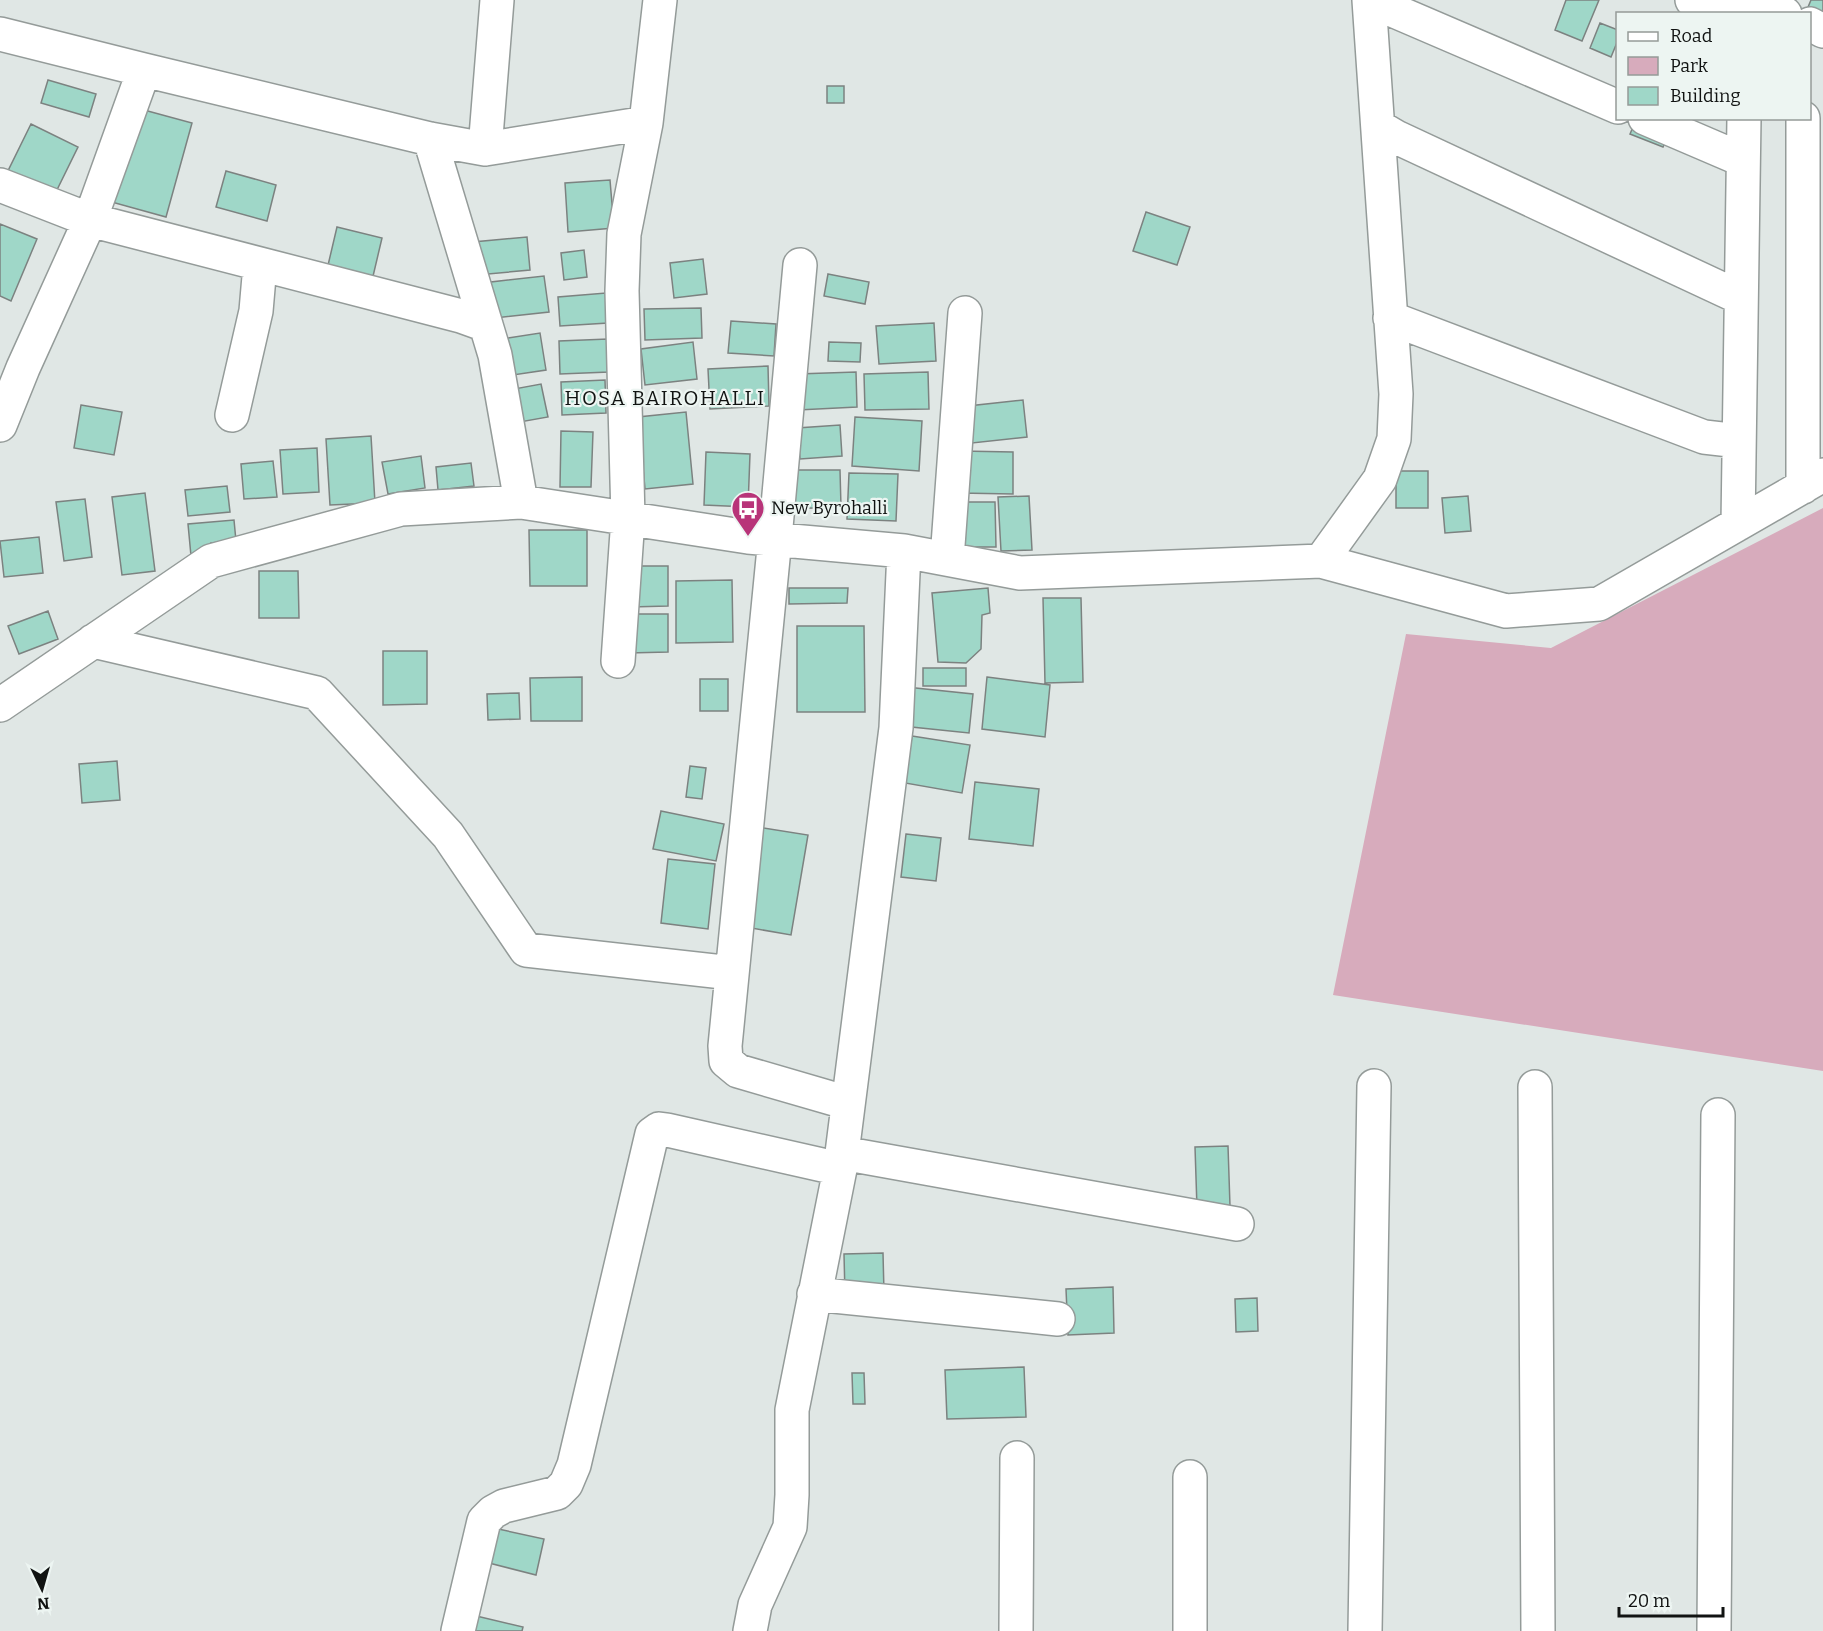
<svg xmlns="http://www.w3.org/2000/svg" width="1823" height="1631" font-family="Bitter,serif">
<rect width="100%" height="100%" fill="#e0e7e5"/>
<path fill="#d7abbc" d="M 1823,508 L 1823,1071 L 1333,995 L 1406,634 L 1551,648 Z"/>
<path fill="#9fd7c8" stroke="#7c8280" stroke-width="1.5" d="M 1566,0 L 1599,0 L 1582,41 L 1555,30 Z
M 1811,0 L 1823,0 L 1823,20 L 1806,12 Z
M 1600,23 L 1618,30 L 1618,40 L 1611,57 L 1590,48 Z
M 48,80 L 96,94 L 89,117 L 41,103 Z
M 827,86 L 844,86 L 844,103 L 827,103 Z
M 133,107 L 192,123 L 166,217 L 108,201 Z
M 1636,120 L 1669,133 L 1663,147 L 1630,134 Z
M 31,124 L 78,147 L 50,204 L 3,181 Z
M 226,171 L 276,185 L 267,221 L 216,207 Z
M 610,180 L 614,228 L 568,232 L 565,183 Z
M 1146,212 L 1190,227 L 1177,265 L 1133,251 Z
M 0,224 L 37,239 L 11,301 L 0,296 Z
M 337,227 L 382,238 L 370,289 L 325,278 Z
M 527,237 L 530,270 L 477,275 L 473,242 Z
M 584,250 L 587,277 L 564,280 L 561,253 Z
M 703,259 L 707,294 L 674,298 L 670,263 Z
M 828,274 L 869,282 L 865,304 L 824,296 Z
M 544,276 L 549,312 L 495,318 L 491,282 Z
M 606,293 L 608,323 L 560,326 L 558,297 Z
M 701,308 L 702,338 L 645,340 L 644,309 Z
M 731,321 L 776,324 L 774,356 L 728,353 Z
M 934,323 L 936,361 L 879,364 L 876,326 Z
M 540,333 L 546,370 L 513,375 L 508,338 Z
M 608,339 L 609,372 L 560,374 L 559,341 Z
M 693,342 L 697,379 L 645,385 L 641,349 Z
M 829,342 L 861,343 L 860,362 L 828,361 Z
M 768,366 L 769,406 L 710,409 L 708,369 Z
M 856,372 L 857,407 L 798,410 L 797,374 Z
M 928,372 L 929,409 L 865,410 L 864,374 Z
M 605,380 L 606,413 L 562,415 L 561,382 Z
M 541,384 L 548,417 L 520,422 L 514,389 Z
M 1023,400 L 1027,437 L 972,443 L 968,406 Z
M 81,405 L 122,412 L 114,455 L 74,448 Z
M 686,412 L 693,484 L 645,489 L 638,417 Z
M 855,417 L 922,421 L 919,471 L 852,466 Z
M 840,425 L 842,456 L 800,459 L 797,428 Z
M 561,431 L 593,432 L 591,487 L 560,487 Z
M 371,436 L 375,503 L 330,505 L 326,439 Z
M 317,448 L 319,492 L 283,494 L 280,450 Z
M 960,451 L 1013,452 L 1013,494 L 959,493 Z
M 706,452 L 750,454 L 748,507 L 704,505 Z
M 421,456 L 425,488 L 388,494 L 382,462 Z
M 273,461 L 277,497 L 244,499 L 241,464 Z
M 471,463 L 474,486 L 438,490 L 436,467 Z
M 785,470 L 840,470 L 841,507 L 785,509 Z
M 1396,471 L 1428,471 L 1428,508 L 1396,508 Z
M 849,473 L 898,474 L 896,521 L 847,519 Z
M 227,486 L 230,512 L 188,516 L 185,490 Z
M 145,493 L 155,571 L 122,575 L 112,497 Z
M 1029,496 L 1032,550 L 1001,551 L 998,497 Z
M 1468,496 L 1471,531 L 1445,533 L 1442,498 Z
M 85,499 L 92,557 L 64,561 L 56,502 Z
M 962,502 L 995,502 L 996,547 L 962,547 Z
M 234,520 L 236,541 L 211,543 L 213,554 L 191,556 L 188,524 Z
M 529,530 L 587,530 L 587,586 L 530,586 Z
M 39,537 L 43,573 L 4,577 L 0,541 Z
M 629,566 L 668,566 L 668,606 L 630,607 Z
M 259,571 L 298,571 L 299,618 L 259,618 Z
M 732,580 L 733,642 L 676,643 L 676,581 Z
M 789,588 L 848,588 L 847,603 L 789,604 Z
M 988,588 L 990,613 L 982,615 L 981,649 L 966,663 L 938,662 L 932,593 Z
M 1043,598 L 1081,598 L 1083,682 L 1045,683 Z
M 48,611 L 58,639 L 19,654 L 8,626 Z
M 627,614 L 668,614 L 668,652 L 628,653 Z
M 797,626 L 864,626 L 865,712 L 797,712 Z
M 383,651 L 427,651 L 427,704 L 383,705 Z
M 923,668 L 966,668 L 966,686 L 923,686 Z
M 582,677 L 582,721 L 531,721 L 530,678 Z
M 987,677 L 1050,685 L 1045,737 L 982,729 Z
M 700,679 L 728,679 L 728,711 L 700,711 Z
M 906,687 L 973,694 L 969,733 L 902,726 Z
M 519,693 L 520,719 L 488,720 L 487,694 Z
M 912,736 L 970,745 L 962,793 L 905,783 Z
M 117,761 L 120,800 L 82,803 L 79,764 Z
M 690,766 L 706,768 L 702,799 L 686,797 Z
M 975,782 L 1039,789 L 1033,846 L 969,839 Z
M 661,811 L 724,824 L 716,861 L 653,849 Z
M 757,827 L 808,835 L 791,935 L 740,926 Z
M 906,834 L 941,838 L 936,881 L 901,877 Z
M 668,859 L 715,864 L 708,929 L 661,923 Z
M 1228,1146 L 1230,1206 L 1197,1208 L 1195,1147 Z
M 883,1253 L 884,1293 L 845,1295 L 844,1254 Z
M 1113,1287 L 1114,1333 L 1068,1335 L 1066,1289 Z
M 1257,1298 L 1258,1331 L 1236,1332 L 1235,1299 Z
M 1024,1367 L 1026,1417 L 947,1419 L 945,1370 Z
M 852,1373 L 864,1373 L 865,1404 L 853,1404 Z
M 489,1527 L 544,1539 L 536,1575 L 481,1561 Z
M 468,1614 L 523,1627 L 522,1631 L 464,1631 Z"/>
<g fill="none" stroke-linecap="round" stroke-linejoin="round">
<defs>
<path id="minor" d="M 1369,0 L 1618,107
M 1692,0 L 1724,14
M 1746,0 L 1785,14
M 1810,24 L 1823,31
M 0,34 L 144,70 L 430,139 L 485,149 L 497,0
M 1645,118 L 1743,160
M 1379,127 L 1396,137 L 1741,298
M 430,139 L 495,355 L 521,502
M 485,149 L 646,123 L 660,0
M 0,185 L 90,220 L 461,316 L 486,325
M 800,265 L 775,538 L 725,1046 L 726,1061 L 738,1071 L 848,1103
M 1390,318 L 1704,437 L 1739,441
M 232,415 L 256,311 L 260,265
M 0,425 L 23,368 L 90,220 L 144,70
M 1803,487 L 1803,118
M 1738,524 L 1744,118
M 947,559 L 965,313
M 1321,561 L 1380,479 L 1394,439 L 1396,394 L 1369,0
M 93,641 L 317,693 L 448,835 L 526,950 L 732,973
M 618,661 L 628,518 L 622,291 L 624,234 L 646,123
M 0,705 L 211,561 L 401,509 L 521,502 L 748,537 L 904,551 L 1020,573 L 1321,561 L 1506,611 L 1599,604 L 1823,475
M 1535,1087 L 1538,1631
M 842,1153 L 1237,1224
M 814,1294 L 1058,1319
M 458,1631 L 484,1521 L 493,1512 L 504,1506 L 557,1493 L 566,1484 L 574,1465 L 652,1134 L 659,1129 L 667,1130 L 840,1169
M 750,1631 L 755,1605 L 790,1527 L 792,1495 L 792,1410 L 840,1169 L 896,728 L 904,551
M 1016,1631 L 1017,1458
M 1190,1631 L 1190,1477
M 1365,1631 L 1374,1086
M 1714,1631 L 1718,1115"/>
</defs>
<use href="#minor" stroke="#949b99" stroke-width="36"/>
<use href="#minor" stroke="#fff" stroke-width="33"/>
</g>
<defs>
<symbol id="bus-pin" viewBox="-11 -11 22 30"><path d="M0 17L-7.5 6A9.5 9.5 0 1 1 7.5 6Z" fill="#b83479" stroke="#edf5f2"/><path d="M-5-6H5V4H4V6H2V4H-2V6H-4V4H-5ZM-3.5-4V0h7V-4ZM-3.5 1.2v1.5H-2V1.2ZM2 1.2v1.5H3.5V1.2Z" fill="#fff"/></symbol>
</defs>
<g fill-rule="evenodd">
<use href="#bus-pin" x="729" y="489" width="38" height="52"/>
</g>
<g text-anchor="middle" stroke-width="4.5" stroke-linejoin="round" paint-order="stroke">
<g font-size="18" fill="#111312" stroke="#edf5f2" text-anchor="start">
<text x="771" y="514">New Byrohalli</text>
</g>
<g font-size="20" letter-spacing="1.5" fill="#111312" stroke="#edf5f2">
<text x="665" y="405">HOSA BAIROHALLI</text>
</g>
</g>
<rect x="1616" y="12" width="195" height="108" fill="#edf5f2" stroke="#959b98" stroke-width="1.5"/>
<rect x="1628" y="32" width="30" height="9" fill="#ffffff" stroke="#959b98" stroke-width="1.5"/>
<text x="1670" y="42" font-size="18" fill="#111312">Road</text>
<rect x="1628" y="57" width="30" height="18" fill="#d7abbc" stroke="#959b98" stroke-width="1.5"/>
<text x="1670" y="72" font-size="18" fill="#111312">Park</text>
<rect x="1628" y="87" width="30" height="18" fill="#9fd7c8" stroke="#959b98" stroke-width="1.5"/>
<text x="1670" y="102" font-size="18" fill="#111312">Building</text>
<g transform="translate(42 1589) rotate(175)" stroke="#edf5f2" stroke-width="4.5" paint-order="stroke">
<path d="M0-4.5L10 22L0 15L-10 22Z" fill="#111312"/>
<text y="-9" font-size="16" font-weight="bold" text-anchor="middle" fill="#111312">N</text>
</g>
<path d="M1619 1607v9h104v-9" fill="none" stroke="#111312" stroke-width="3"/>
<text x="1628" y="1607" font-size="18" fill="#111312" stroke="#edf5f2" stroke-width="4.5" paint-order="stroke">20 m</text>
</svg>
